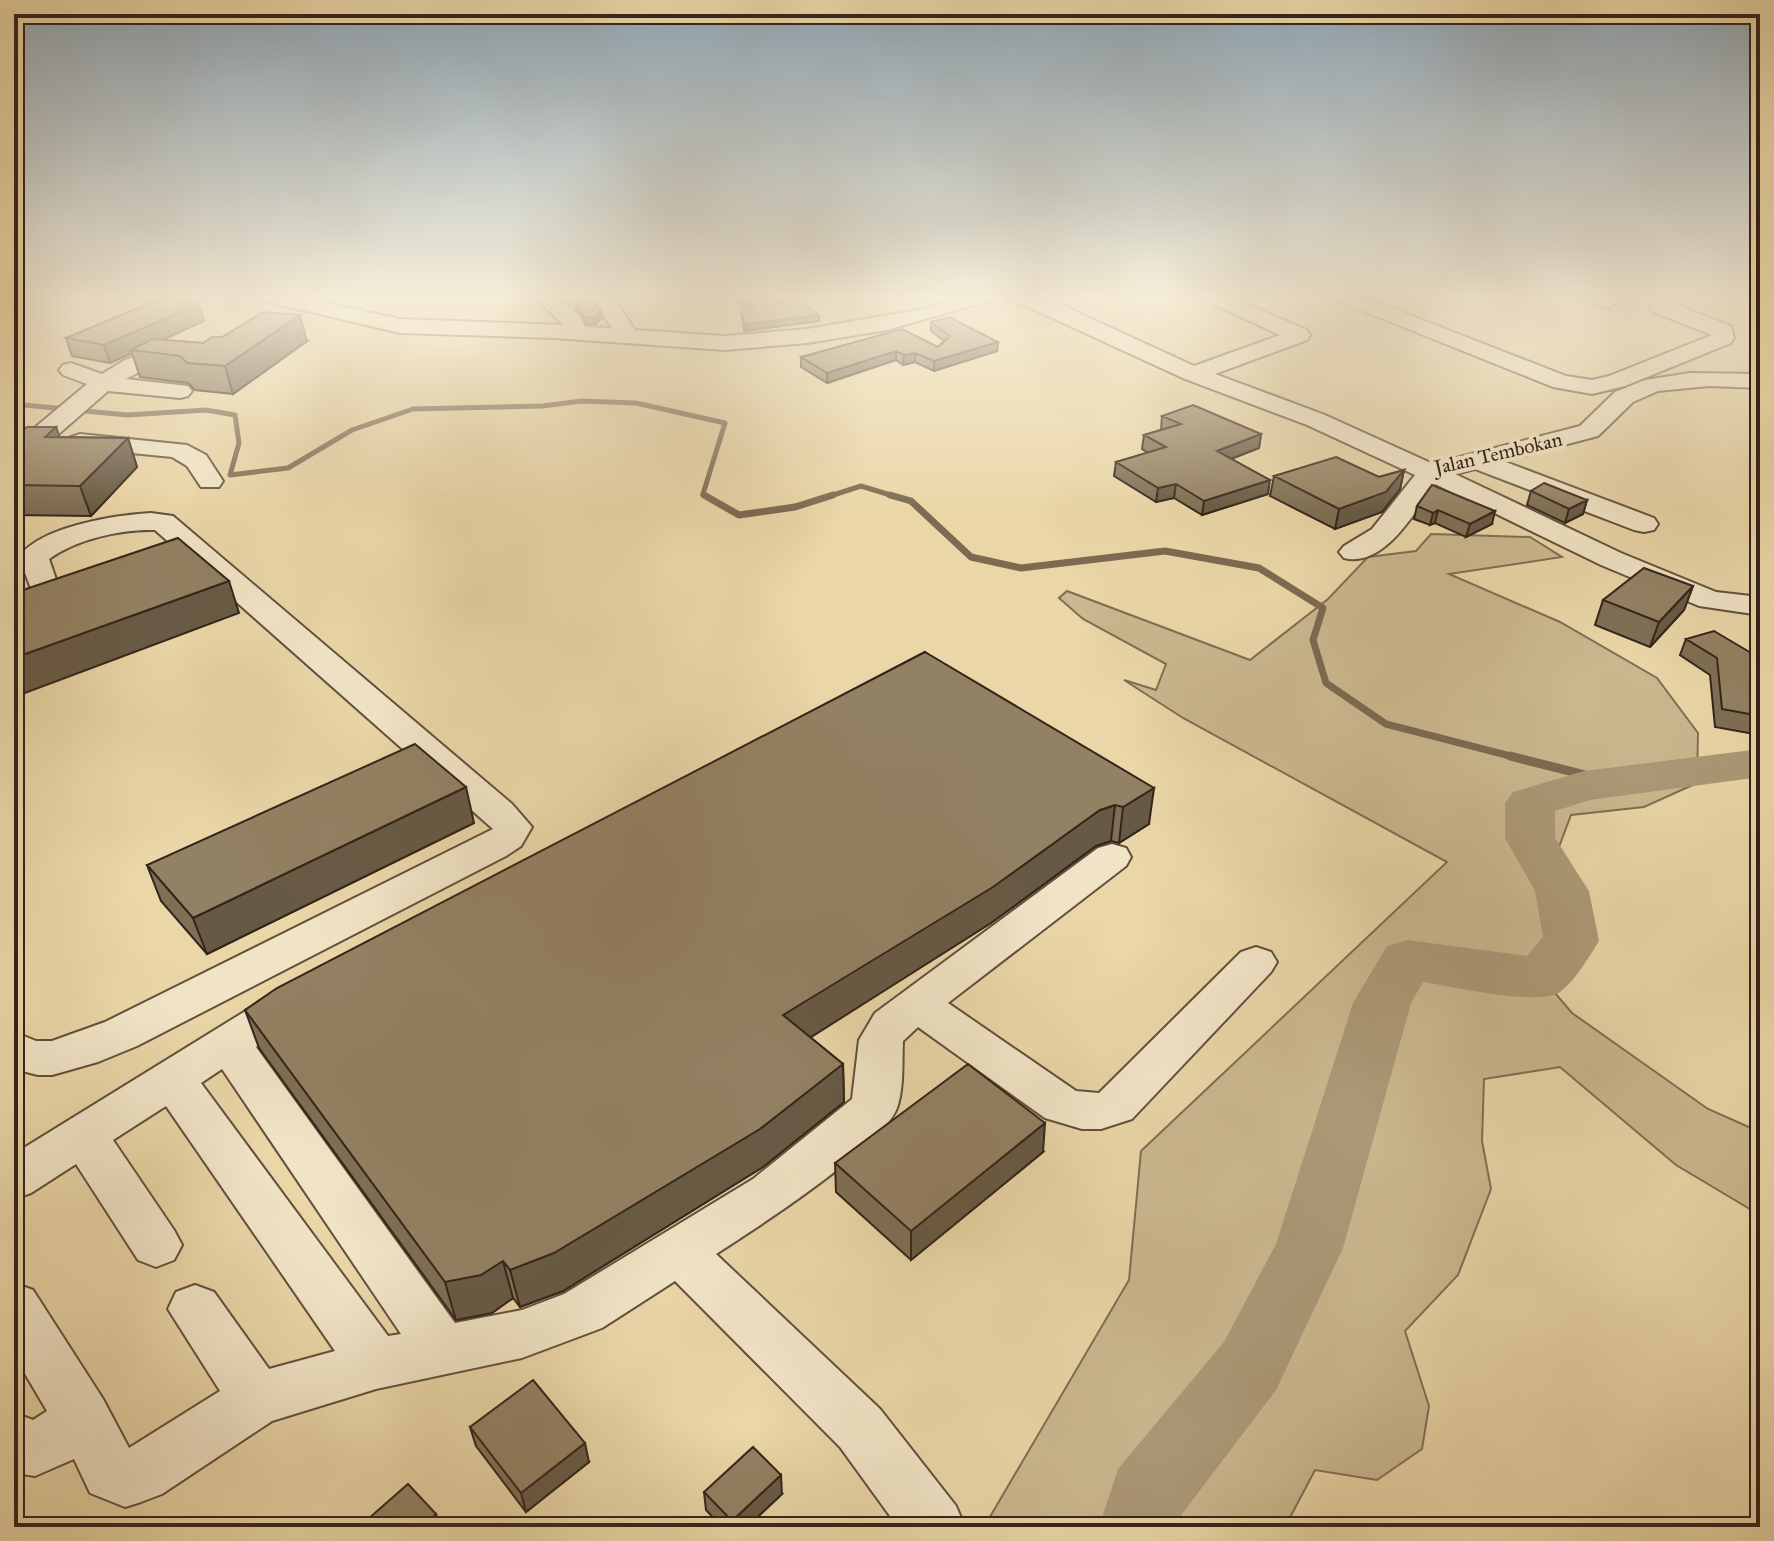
<svg xmlns="http://www.w3.org/2000/svg" width="1774" height="1541" font-family="'IM FELL Great Primer',serif">
<rect width="100%" height="100%" fill="#ead6a7"/>
<filter id="stains"><feTurbulence type="fractalNoise" baseFrequency=".0025" numOctaves="4"/><feColorMatrix values="0 0 0 0 .2 0 0 0 0 .09 0 0 0 0 .02 0 0 0 .5 -.17"/></filter>
<radialGradient id="worn" r=".72"><stop offset=".6" stop-color="#630" stop-opacity="0"/><stop offset="1" stop-color="#630" stop-opacity=".3"/></radialGradient>
<path fill="#cbb88f" stroke="#806e54" stroke-width="2" d="M 1431,534 L 1530,537 L 1562,557 L 1449,574 L 1560,622 L 1657,678 L 1698,733 L 1697,783 L 1644,807 L 1571,815 L 1559,847 L 1589,904 L 1560,948 L 1531,965 L 1572,1013 L 1708,1109 L 1760,1132 L 1760,1215 L 1676,1165 L 1560,1067 L 1484,1079 L 1482,1141 L 1491,1189 L 1458,1275 L 1405,1331 L 1429,1406 L 1422,1449 L 1377,1480 L 1315,1470 L 1285,1527 L 984,1527 L 1129,1280 L 1141,1151 L 1447,862 L 1183,718 L 1124,680 L 1156,690 L 1166,664 L 1083,619 L 1059,598 L 1067,591 L 1250,660 L 1328,599 L 1368,557 L 1416,551 Z"/>
<g fill="none" stroke-linecap="round" stroke-linejoin="round">
<path stroke="#7c6a52" stroke-width="5" d="M 14,404 L 127,415 L 206,410 L 235,415 L 239,443 L 230,475 L 288,468 L 352,430 L 413,409 L 543,406 L 581,401 L 636,403 L 725,423 L 703,494 L 708,497
M 827,497 L 861,486 L 897,497"/>
<path stroke="#7c6a52" stroke-width="7" d="M 704,495 L 739,515 L 795,507 L 833,495
M 890,495 L 911,501 L 971,557 L 1021,568 L 1165,551 L 1259,568 L 1323,608 L 1313,640 L 1326,683 L 1386,724 L 1518,758"/>
<path stroke="#7c6a52" stroke-width="9" d="M 1510,756 L 1613,782"/>
<path fill="#ac9977" fill-rule="evenodd" d="M 1760,749 L 1760,777 L 1590,800 L 1555,811 L 1555,838 L 1589,891 L 1599,941 C 1589,957 1575,981 1560,992 C 1539,1007 1451,986 1423,982 L 1411,1003 L 1343,1248 L 1276,1390 L 1182,1514 L 1179,1527 L 1099,1527 L 1118,1469 L 1224,1342 L 1276,1244 L 1353,1003 L 1387,946 L 1407,940 L 1527,956 L 1543,937 L 1535,891 L 1505,838 L 1505,803 L 1513,792 L 1584,771 Z"/>
<defs>
<path id="minor" d="M 257,296 L 294,296 L 400,319 L 563,325 L 534,296 L 556,296 L 581,317 L 585,327 L 612,328 L 600,310 L 584,296 C 617,295 617,304 635,330 L 725,336 L 807,329 L 919,310 L 963,296 L 994,296 L 991,300 L 887,330 L 807,343 L 725,350 L 554,338 L 400,333 L 260,300 Z
M 1005,296 L 1035,296 L 1053,301 L 1194,366 L 1280,335 L 1204,300 L 1201,296 L 1228,296 L 1307,330 L 1310,335 L 1307,340 L 1215,374 L 1325,415 L 1433,464 L 1580,426 L 1615,392 L 1645,380 L 1690,373 L 1760,374 L 1760,388 L 1709,386 L 1658,391 L 1633,402 L 1598,436 L 1503,461 L 1654,518 L 1658,524 L 1654,530 L 1644,532 L 1634,530 L 1475,469 L 1455,474 L 1621,553 L 1716,592 L 1760,597 L 1760,615 L 1699,606 L 1601,565 L 1435,484 C 1415,512 1384,568 1344,558 L 1339,552 L 1344,546 L 1372,529 L 1415,475 L 1307,425 L 1185,379 L 1037,311 L 1008,300 Z
M 1333,296 L 1361,296 L 1566,376 L 1592,380 L 1609,376 L 1712,335 L 1653,312 L 1650,307 L 1653,302 L 1669,302 L 1731,326 L 1734,338 L 1731,343 L 1625,386 L 1592,394 L 1553,387 L 1336,300 Z
M 1579,296 L 1610,296 L 1619,302 L 1608,308 L 1582,300 Z
M 158,348 L 189,350 L 192,355 L 189,360 L 160,361 L 126,379 L 188,386 L 192,391 L 188,396 L 180,398 L 108,391 L 23,465 L 14,467 L 14,445 L 87,384 L 63,375 L 59,370 L 63,365 L 71,363 L 102,374 L 125,360 Z
M 80,434 L 187,445 L 206,455 L 223,481 L 219,487 L 201,487 L 187,466 L 172,457 L 71,447 L 67,442 L 71,437 Z
M 151,513 L 173,516 L 512,804 L 532,827 L 521,846 L 506,856 L 137,1046 L 98,1062 L 52,1075 L 38,1075 L 14,1069 L 14,1032 L 36,1041 L 52,1041 L 105,1022 L 493,829 L 155,530 C 121,529 77,539 49,559 L 59,588 L 55,594 L 44,597 L 33,594 L 19,557 C 41,526 116,515 151,513 Z
M 1112,844 L 1126,848 L 1131,857 L 1126,866 L 948,1003 L 1076,1091 L 1099,1093 L 1241,952 L 1256,947 L 1271,952 L 1277,962 L 1271,972 L 1132,1119 L 1101,1129 L 1082,1129 L 1045,1118 L 918,1027 L 903,1041 C 902,1061 904,1089 897,1108 C 882,1147 755,1229 716,1254 L 880,1409 L 956,1506 L 965,1527 L 898,1527 L 840,1447 L 675,1281 L 602,1328 L 522,1358 L 376,1389 L 272,1421 L 162,1494 L 141,1502 L 125,1507 L 90,1493 L 74,1459 L 35,1476 L 14,1473 L 14,1413 L 33,1420 L 47,1411 L 14,1355 L 14,1283 L 33,1290 L 103,1399 L 129,1448 L 220,1391 L 168,1309 L 176,1292 L 195,1285 L 214,1292 L 269,1369 L 335,1351 L 166,1106 L 113,1140 L 174,1230 L 182,1245 L 174,1260 L 156,1267 L 138,1260 L 76,1164 L 31,1193 L 14,1199 L 14,1154 L 278,991 L 293,986 L 308,991 L 315,1002 L 308,1013 L 256,1047 L 455,1323 L 522,1310 L 564,1294 L 753,1179 L 852,1099 L 859,1040 L 875,1013 L 1098,848 ZM 222,1069 L 401,1334 L 388,1336 L 201,1083 Z"/>
</defs>
<use href="#minor" stroke="#62503d" stroke-width="4"/>
<use href="#minor" fill="#f1e4c6" fill-rule="evenodd"/>
</g>
<path fill="#7e6f55" stroke="#34241a" stroke-width="2" d="M 730,296 L 768,296 L 819,321 L 744,331 L 741,310 L 746,309 Z
M 575,303 L 601,311 L 602,318 L 596,324 L 587,324 L 576,309 Z
M 199,304 L 204,321 L 162,340 L 203,343 L 307,341 L 233,394 L 195,390 L 188,383 L 140,377 L 132,353 L 110,363 L 72,356 L 66,338 Z
M 931,322 L 998,342 L 997,351 L 934,371 L 915,362 L 903,365 L 896,360 L 827,383 L 801,367 L 801,357 L 938,347 L 944,341 L 931,331 Z
M 1162,416 L 1261,434 L 1259,448 L 1231,459 L 1268,494 L 1202,515 L 1174,498 L 1156,502 L 1114,476 L 1116,462 L 1148,453 L 1142,449 L 1144,435 L 1161,430 Z
M 56,427 L 59,437 L 128,438 L 137,467 L 91,516 L 14,515 L 14,438 Z
M 1404,470 L 1400,489 L 1382,512 L 1335,529 L 1270,496 L 1274,476 L 1379,477 Z
M 1432,485 L 1492,524 L 1466,537 L 1435,523 L 1430,525 L 1414,519 L 1417,506 Z
M 1531,491 L 1587,500 L 1583,514 L 1565,523 L 1527,505 Z
M 1693,586 L 1684,610 L 1650,647 L 1595,625 L 1603,600 Z
M 1686,639 L 1760,670 L 1760,735 L 1715,727 L 1710,675 L 1680,655 Z
M 925,652 L 1149,824 L 1119,843 L 1111,841 L 1096,846 L 991,923 L 810,1037 L 843,1064 L 844,1102 L 763,1167 L 563,1291 L 520,1307 L 513,1298 L 492,1313 L 456,1320 L 259,1048 L 245,1010 Z
M 474,823 L 207,954 L 161,901 L 147,865 Z
M 1043,1152 L 911,1260 L 836,1192 L 835,1163 Z
M 470,1427 L 589,1462 L 526,1512 L 476,1446 Z
M 704,1492 L 782,1494 L 747,1527 L 722,1527 L 706,1510 Z"/>
<path fill="#675a45" stroke="#34241a" stroke-width="2" d="M 199,304 L 204,321 L 137,351 L 131,350 L 132,353 L 110,363 L 104,345 Z
M 601,311 L 602,318 L 596,324 L 595,318 Z
M 300,315 L 307,341 L 233,394 L 225,366 Z
M 819,315 L 819,321 L 744,331 L 744,325 Z
M 998,342 L 997,351 L 934,371 L 934,361 Z
M 896,351 L 896,360 L 827,383 L 827,373 Z
M 915,353 L 915,362 L 903,365 L 904,355 Z
M 56,427 L 66,456 L 45,437 Z
M 1261,434 L 1259,448 L 1215,465 L 1217,451 Z
M 128,438 L 137,467 L 91,516 L 80,486 Z
M 1404,470 L 1400,489 L 1382,512 L 1335,529 L 1339,509 Z
M 1270,480 L 1268,494 L 1202,515 L 1204,501 Z
M 1176,484 L 1174,498 L 1156,502 L 1158,488 Z
M 1587,500 L 1583,514 L 1565,523 L 1569,509 Z
M 1438,510 L 1435,523 L 1430,525 L 1433,513 Z
M 1495,511 L 1492,524 L 1466,537 L 1470,524 Z
M 229,581 L 239,613 L 14,697 L 14,658 Z
M 1693,586 L 1684,610 L 1650,647 L 1659,622 Z
M 14,726 L 20,741 L 14,744 Z
M 466,787 L 474,823 L 207,954 L 193,918 Z
M 1154,788 L 1149,824 L 1119,843 L 1123,807 Z
M 1115,805 L 1111,841 L 1096,846 L 991,923 L 786,1053 L 783,1015 L 1100,810 Z
M 843,1064 L 844,1102 L 763,1167 L 563,1291 L 520,1307 L 510,1270 Z
M 1045,1123 L 1043,1152 L 911,1260 L 911,1231 Z
M 503,1261 L 513,1298 L 492,1313 L 456,1320 L 445,1282 Z
M 585,1443 L 589,1462 L 526,1512 L 521,1493 Z
M 781,1475 L 782,1494 L 747,1527 L 732,1527 L 732,1521 Z
M 436,1514 L 441,1527 L 422,1527 Z"/>
<path fill="#938163" stroke="#34241a" stroke-width="2" d="M 738,296 L 768,296 L 779,302 L 798,298 L 819,315 L 744,325 L 741,310 L 753,307 Z
M 164,297 L 199,304 L 104,345 L 66,338 Z
M 592,301 L 601,311 L 595,318 L 586,318 L 575,303 Z
M 263,312 L 300,315 L 225,366 L 187,363 L 180,356 L 131,350 L 152,339 L 203,343 L 212,337 L 222,337 Z
M 949,317 L 998,342 L 934,361 L 915,353 L 904,355 L 896,351 L 827,373 L 801,357 L 902,329 L 938,347 L 950,336 L 931,322 Z
M 1193,405 L 1261,434 L 1217,451 L 1270,480 L 1204,501 L 1176,484 L 1158,488 L 1116,462 L 1166,447 L 1144,435 L 1181,424 L 1162,416 Z
M 27,427 L 56,427 L 45,437 L 128,438 L 80,486 L 14,485 L 14,438 Z
M 1336,457 L 1379,477 L 1404,470 L 1386,492 L 1339,509 L 1274,476 Z
M 1544,483 L 1587,500 L 1569,509 L 1531,491 Z
M 1432,485 L 1495,511 L 1470,524 L 1438,510 L 1433,513 L 1417,506 Z
M 178,538 L 229,581 L 14,658 L 14,593 Z
M 1644,568 L 1693,586 L 1659,622 L 1603,600 Z
M 1714,631 L 1758,657 L 1760,670 L 1760,716 L 1722,709 L 1717,658 L 1686,639 Z
M 925,652 L 1154,788 L 1123,807 L 1115,805 L 1100,810 L 993,887 L 783,1015 L 843,1064 L 760,1129 L 554,1253 L 510,1270 L 503,1261 L 481,1275 L 445,1282 L 245,1010 L 277,988 Z
M 415,744 L 466,787 L 193,918 L 147,865 Z
M 968,1064 L 1045,1123 L 911,1231 L 835,1163 Z
M 533,1380 L 585,1443 L 521,1493 L 470,1427 Z
M 753,1447 L 781,1475 L 732,1521 L 704,1492 Z
M 408,1484 L 436,1514 L 422,1527 L 359,1527 Z"/>
<linearGradient id="sky" x2="0" y2="1"><stop stop-color="#90a9bb"/><stop offset="0.58" stop-color="#f6edd7"/><stop offset="1" stop-color="#f6edd7" stop-opacity="0"/></linearGradient>
<rect width="1774" height="512" fill="url(#sky)"/>
<g text-anchor="middle" stroke-width="8" stroke-linejoin="round" paint-order="stroke">
<g font-size="20" fill="#34241a" stroke="#f1e4c6">
<text transform="translate(1498 453) rotate(-13)" y="7">Jalan Tembokan</text>
</g>
</g>
<rect width="1774" height="1541" fill="none" stroke="#ead6a7" stroke-width="48"/>
<rect x="16" y="16" width="1742" height="1509" fill="none" stroke="#34241a" stroke-width="4"/>
<rect x="24" y="24" width="1726" height="1493" fill="none" stroke="#34241a" stroke-width="2"/>
<rect width="100%" height="100%" filter="url(#stains)"/>
<rect width="100%" height="100%" fill="url(#worn)"/>
</svg>
